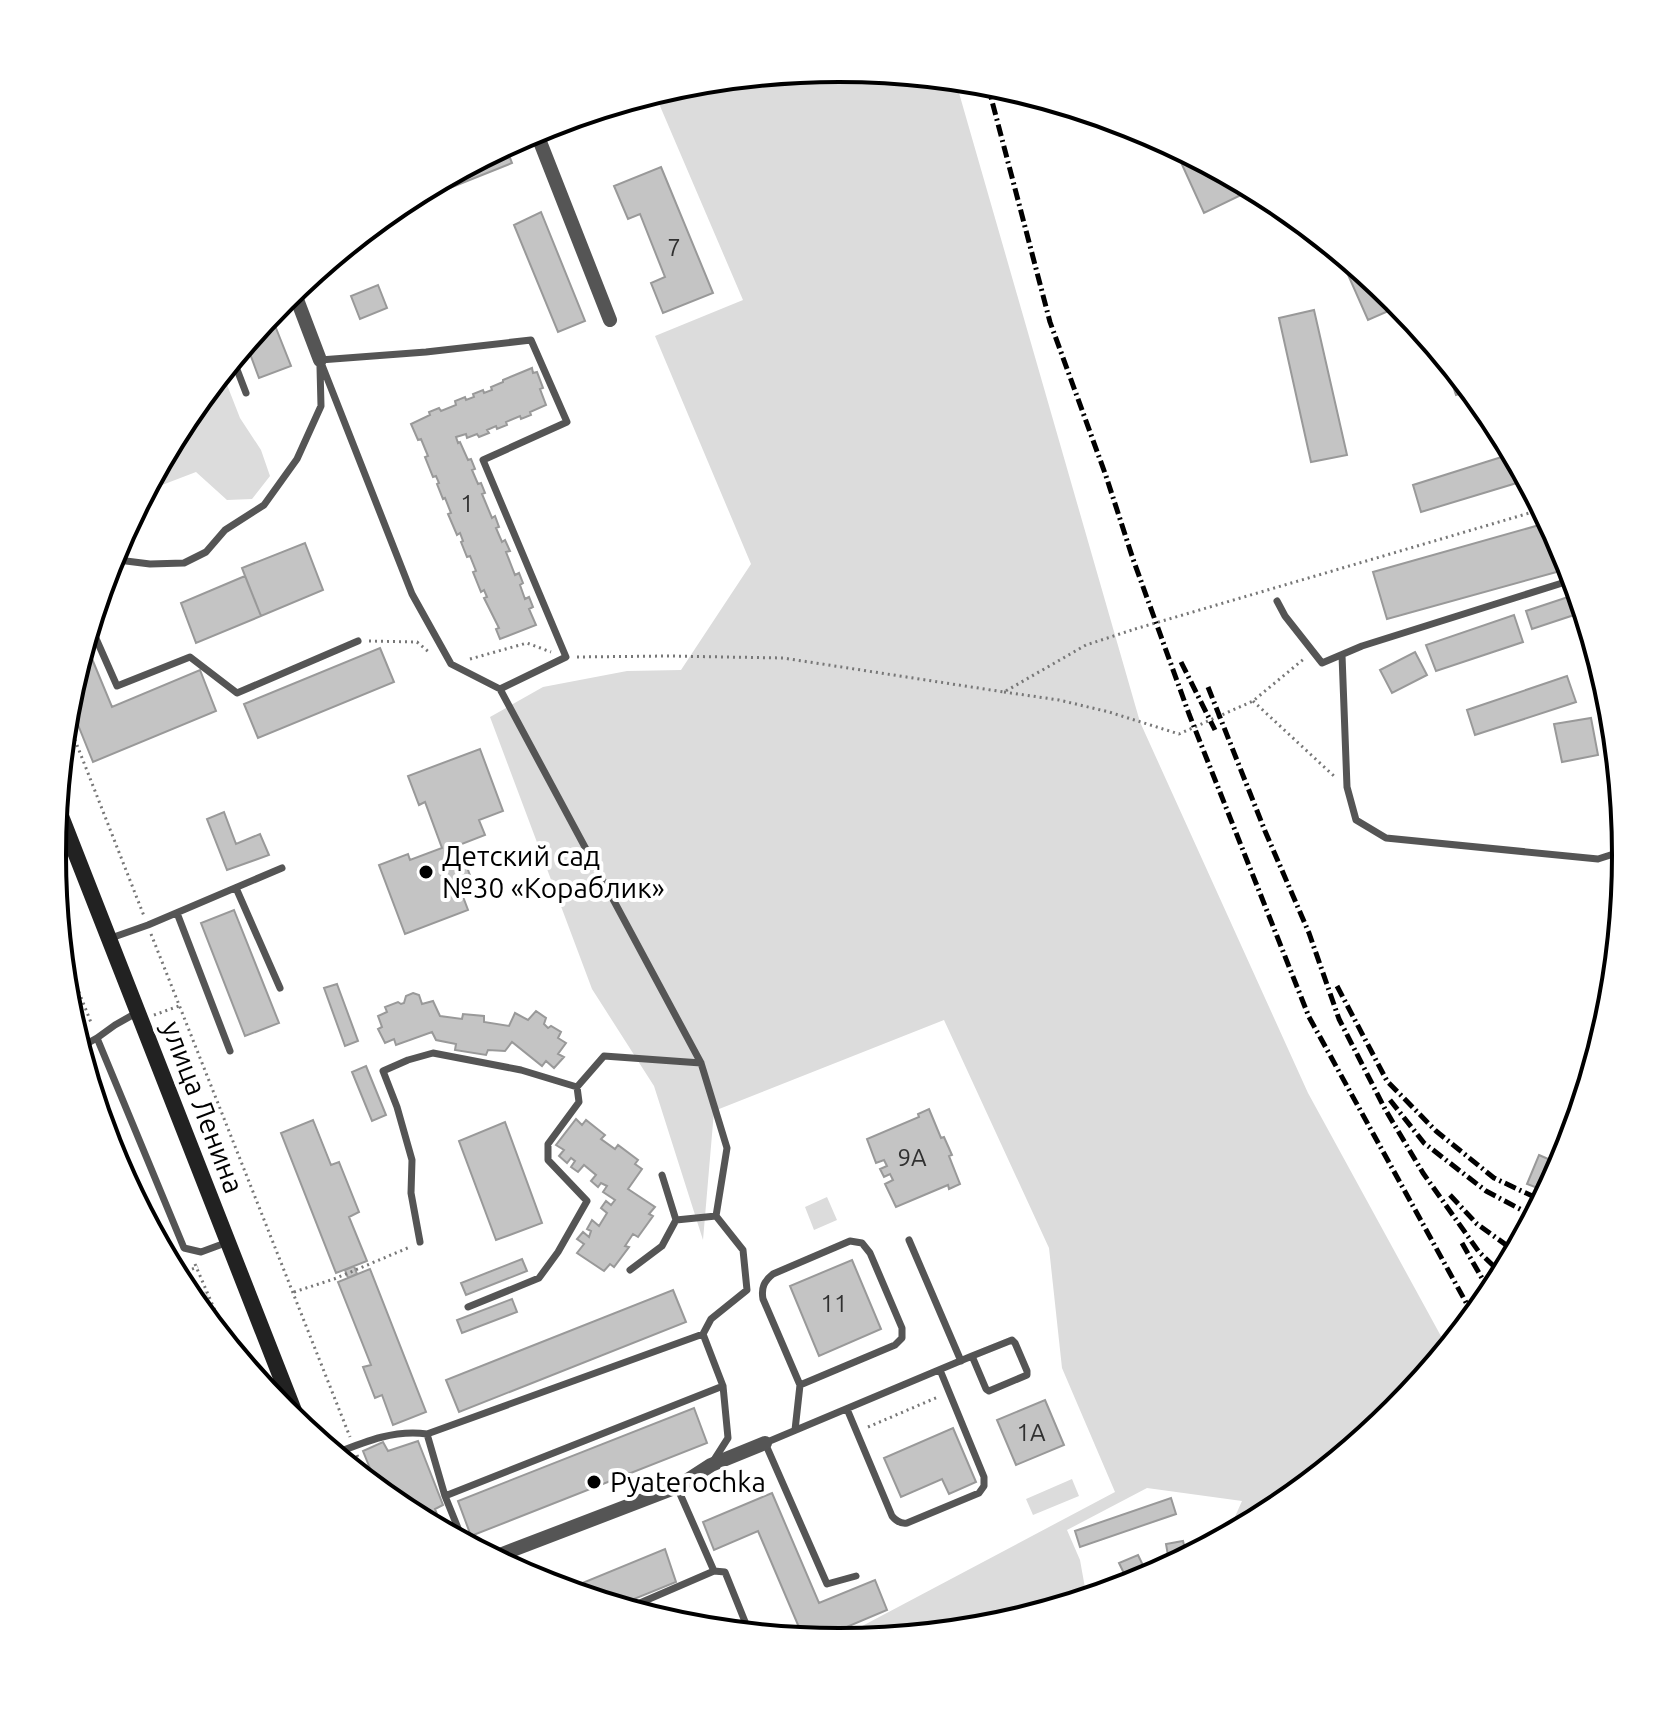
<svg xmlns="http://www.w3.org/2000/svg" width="1679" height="1710" font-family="Ubuntu,sans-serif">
<rect width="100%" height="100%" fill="#fff"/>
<path fill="#dcdcdc" d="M 840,68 L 955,79 L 1140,722 L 1308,1093 L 1448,1349 L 1396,1412 L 1277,1510 L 1226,1537 L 1242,1501 L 1147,1488 L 1067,1530 L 1080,1560 L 1087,1599 L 993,1627 L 839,1642 L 832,1642 L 1115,1492 L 1062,1368 L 1049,1248 L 944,1020 L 714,1111 L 703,1240 L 654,1086 L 592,989 L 490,717 L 543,687 L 627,671 L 681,670 L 751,564 L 655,336 L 743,300 L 654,92 L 686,83 Z
M 222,372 L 240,418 L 261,450 L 270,476 L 252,499 L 227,500 L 196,472 L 162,485 L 148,485 L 185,417 Z
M 827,1197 L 837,1220 L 814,1230 L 805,1207 Z
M 206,1291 L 229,1346 L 188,1297 Z
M 1072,1479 L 1079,1496 L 1033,1515 L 1026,1499 Z"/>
<path fill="#c4c4c4" stroke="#999" stroke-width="2" d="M 505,145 L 512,163 L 387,213 L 402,200 Z
M 1176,146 L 1230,175 L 1239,196 L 1204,213 L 1174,147 Z
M 661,167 L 713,293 L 663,313 L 651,283 L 665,277 L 640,214 L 628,219 L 614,186 Z
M 541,212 L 585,321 L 558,332 L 514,225 Z
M 1338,252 L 1397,298 L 1402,305 L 1368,320 Z
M 378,285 L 387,308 L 360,319 L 351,296 Z
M 1314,310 L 1347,455 L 1311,462 L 1279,318 Z
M 270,313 L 291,366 L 259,378 L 246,343 Z
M 1443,355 L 1472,390 L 1456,395 Z
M 532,368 L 533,373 L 537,372 L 543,388 L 540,389 L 546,405 L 530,412 L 531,415 L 521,419 L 520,416 L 506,422 L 507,425 L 497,429 L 496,426 L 487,430 L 489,433 L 479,437 L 477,434 L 467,438 L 466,434 L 456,437 L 458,443 L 460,442 L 468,460 L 471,459 L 475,469 L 472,470 L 478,484 L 481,483 L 485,493 L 482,494 L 492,518 L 495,516 L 499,527 L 496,528 L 502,542 L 505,540 L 510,551 L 506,552 L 515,575 L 519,573 L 523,583 L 520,585 L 525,599 L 529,597 L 533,607 L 529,609 L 536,625 L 500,639 L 496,629 L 499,628 L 484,598 L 487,597 L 484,590 L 481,592 L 473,572 L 476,571 L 470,556 L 467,557 L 461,542 L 463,541 L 460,533 L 457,535 L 448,514 L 451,513 L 445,498 L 443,499 L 437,484 L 439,483 L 436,476 L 433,477 L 425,457 L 428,456 L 421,439 L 418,440 L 411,424 L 430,415 L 429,412 L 439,408 L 441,411 L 456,405 L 455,401 L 465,397 L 466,400 L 474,397 L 473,394 L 483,390 L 484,393 L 492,390 L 491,387 L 503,382 L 503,380 Z
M 1511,454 L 1520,482 L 1421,512 L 1413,485 Z
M 1550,522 L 1567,554 L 1571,568 L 1387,619 L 1373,572 Z
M 305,543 L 323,590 L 196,643 L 181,603 L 245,576 L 242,568 Z
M 305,543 L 323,590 L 261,616 L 242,568 Z
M 245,576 L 261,616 L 196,643 L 181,603 Z
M 1568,597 L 1574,615 L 1532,629 L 1526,611 Z
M 1514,615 L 1523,642 L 1436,671 L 1426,645 Z
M 85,642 L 112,707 L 200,670 L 216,711 L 93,762 L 68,700 Z
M 380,648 L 394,682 L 258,738 L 244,704 Z
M 1415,652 L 1427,675 L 1392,693 L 1380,670 Z
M 1567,676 L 1576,702 L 1475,735 L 1467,710 Z
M 1591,718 L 1598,755 L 1562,762 L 1554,724 Z
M 480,749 L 503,811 L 479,820 L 485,835 L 459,845 L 472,881 L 459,886 L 468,910 L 405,934 L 379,865 L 408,854 L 410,860 L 442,848 L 425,802 L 419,805 L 408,776 Z
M 224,812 L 236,844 L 260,834 L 269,855 L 227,870 L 207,819 Z
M 234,910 L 279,1023 L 245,1036 L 201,923 Z
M 337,984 L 358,1041 L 345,1046 L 324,988 Z
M 413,993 L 419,995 L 422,1004 L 433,1001 L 440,1016 L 462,1019 L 463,1014 L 484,1016 L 484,1022 L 509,1026 L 515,1013 L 528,1020 L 536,1011 L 546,1018 L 544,1024 L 548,1028 L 551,1026 L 561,1032 L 558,1038 L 566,1043 L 558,1054 L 564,1057 L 554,1068 L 546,1061 L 542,1066 L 512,1042 L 505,1051 L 488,1050 L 486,1055 L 455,1050 L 456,1044 L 436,1040 L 432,1032 L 396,1045 L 394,1039 L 385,1043 L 378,1029 L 382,1027 L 378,1016 L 387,1012 L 385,1007 L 398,1002 L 401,1004 L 404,1003 L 406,996 Z
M 366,1066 L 386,1115 L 372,1121 L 352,1072 Z
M 929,1109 L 941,1138 L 944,1137 L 952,1155 L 949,1156 L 960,1184 L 949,1189 L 948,1185 L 896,1207 L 885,1184 L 893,1180 L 890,1174 L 884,1177 L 880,1169 L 887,1166 L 884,1160 L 876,1163 L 867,1139 L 919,1117 L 918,1114 Z
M 576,1119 L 582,1125 L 586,1120 L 605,1135 L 601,1139 L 615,1149 L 618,1145 L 638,1160 L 635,1164 L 642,1169 L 628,1189 L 655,1207 L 649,1214 L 653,1216 L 638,1237 L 633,1234 L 625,1246 L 629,1247 L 614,1267 L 610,1264 L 604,1271 L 577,1253 L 584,1244 L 577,1239 L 583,1232 L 589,1237 L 591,1231 L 587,1229 L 592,1220 L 599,1226 L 607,1213 L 601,1208 L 606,1201 L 611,1205 L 615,1200 L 603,1192 L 607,1186 L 601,1183 L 598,1187 L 591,1181 L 596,1175 L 584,1165 L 578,1172 L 571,1167 L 575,1161 L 571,1158 L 567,1163 L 559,1156 L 564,1150 L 556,1145 Z
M 313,1120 L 331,1165 L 339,1162 L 359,1212 L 349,1217 L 367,1261 L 336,1273 L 281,1133 Z
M 505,1122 L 542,1223 L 496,1240 L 459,1141 Z
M 1539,1155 L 1562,1165 L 1548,1192 L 1527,1184 Z
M 522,1259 L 527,1271 L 466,1295 L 461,1283 Z
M 852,1260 L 881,1329 L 819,1356 L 790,1286 Z
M 354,1266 L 357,1274 L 348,1278 L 345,1270 Z
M 370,1269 L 426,1412 L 393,1425 L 382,1395 L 375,1398 L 363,1367 L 371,1365 L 338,1282 Z
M 673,1290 L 686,1322 L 459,1412 L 446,1380 Z
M 512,1299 L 517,1312 L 462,1333 L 457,1320 Z
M 1045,1400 L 1064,1445 L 1016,1465 L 997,1420 Z
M 694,1408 L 707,1443 L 471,1536 L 458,1501 Z
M 953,1428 L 976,1482 L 949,1494 L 942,1479 L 901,1497 L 884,1458 Z
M 418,1441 L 443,1505 L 435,1509 L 444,1532 L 402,1510 L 379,1491 L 363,1451 L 383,1442 L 388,1451 Z
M 772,1493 L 819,1603 L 875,1580 L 887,1610 L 816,1640 L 804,1639 L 758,1531 L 714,1550 L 703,1522 Z
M 1171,1498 L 1176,1514 L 1080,1547 L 1075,1531 Z
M 1183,1541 L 1185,1549 L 1197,1547 L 1198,1552 L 1170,1567 L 1166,1544 Z
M 665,1549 L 676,1582 L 617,1606 L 578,1595 L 575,1586 Z
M 1138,1555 L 1149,1578 L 1130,1586 L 1119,1563 Z"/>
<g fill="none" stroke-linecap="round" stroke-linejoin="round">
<path stroke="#777" stroke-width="3" stroke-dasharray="2 4" stroke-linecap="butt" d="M 369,641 L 417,642 L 430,653
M 577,657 L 668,656 L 783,658 L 1004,692 L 1086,645 L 1135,629
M 470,659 L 527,643 L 551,652
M 1004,692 L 1059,700 L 1109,712 L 1179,734 L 1253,701 L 1305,658
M 1253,701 L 1335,777
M 66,717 L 144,916
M 151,934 L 350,1437
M 61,947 L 92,1025
M 154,1015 L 179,1006
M 195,1264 L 231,1348
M 175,1275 L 198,1267
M 294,1292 L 334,1279 L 410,1247
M 868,1427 L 938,1397
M 357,1455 L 367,1481"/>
<path stroke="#555" stroke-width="7" d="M 233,359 L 246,393
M 320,360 L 412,594 L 451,664 L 500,689 L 701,1063 L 727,1148 L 716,1216 L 743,1250 L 747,1290 L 711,1319 L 703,1334 L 427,1434 C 395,1429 364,1442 334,1454
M 320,360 L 426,352 L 531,340 L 567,422 L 483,460 L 566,657 L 500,689
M 110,559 L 150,564 L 184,563 L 206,552 L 225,530 L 264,505 L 297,459 L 321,406 L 320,367
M 1277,601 L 1285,616 L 1322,663 L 1362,646 L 1575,579
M 90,625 L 117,686 L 190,657 L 237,693 L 358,641
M 1342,655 L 1347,787 L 1356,820 L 1386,838 L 1598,859 L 1626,850
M 236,888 L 280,988
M 177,913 L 230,1051
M 111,938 L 148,925 L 282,868
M 138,1012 L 115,1025 L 97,1038 L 184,1248 L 201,1252 L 228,1242
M 79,1048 L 97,1038
M 676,1220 L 716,1216
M 909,1240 L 961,1361
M 420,1242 L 411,1193 L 412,1160 L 397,1107 L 383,1071 L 408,1060 L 433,1053 L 521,1070 L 577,1087 L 604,1056 L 701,1063
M 630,1270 L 662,1246 L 676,1220 L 662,1175
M 468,1307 L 539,1278 L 558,1252 L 587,1201 L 548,1160 L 548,1144 L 579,1102 L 577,1087
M 847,1409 L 892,1516 C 896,1521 900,1524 907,1523 L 979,1493 L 984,1486 L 984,1477 L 940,1370
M 795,1430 L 800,1385 L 763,1299 C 761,1288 764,1281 773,1274 L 850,1241 L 862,1243 L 870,1253 L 902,1328 L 902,1338 L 895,1345 L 800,1385
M 427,1434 L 445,1496
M 714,1460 L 728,1438 L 723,1386
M 677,1487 L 714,1571
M 464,1543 L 445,1496 L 723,1386 L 703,1334
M 856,1576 L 827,1584 L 765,1443 L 972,1356 L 986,1389 L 989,1391 L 1027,1375 L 1027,1371 L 1015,1343 L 1012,1340 L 972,1356
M 626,1609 L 714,1571 L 725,1572 L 750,1634"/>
<path stroke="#555" stroke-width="14" d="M 535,129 L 610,320
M 293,289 L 320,360
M 492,1558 L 677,1487 L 711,1465 L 765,1443"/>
<path stroke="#222" stroke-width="16" d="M 57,806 L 300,1426"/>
<path stroke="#000" stroke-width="5" stroke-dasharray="12 4 2 4" stroke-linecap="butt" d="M 987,82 L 1050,322 L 1106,476 L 1133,559 L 1189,714 L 1309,1017 L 1474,1317
M 1181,662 L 1215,730
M 1208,687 L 1265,831 L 1309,933 L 1339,1019 L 1385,1109 L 1423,1173 L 1479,1252 L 1503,1275
M 1337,986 L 1387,1081 L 1436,1131 L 1494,1178 L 1543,1201
M 1390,1100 L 1424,1143 L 1486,1191 L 1535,1217
M 1450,1195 L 1477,1224 L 1516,1252
M 1462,1243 L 1492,1296"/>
<path stroke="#777" stroke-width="3" stroke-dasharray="2 4" stroke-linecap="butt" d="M 1135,629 L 1543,509"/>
</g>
<g fill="#000" stroke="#fff" stroke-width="3">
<circle cx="426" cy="872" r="8"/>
<circle cx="594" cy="1482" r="8"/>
</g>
<g text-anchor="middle" stroke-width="8" stroke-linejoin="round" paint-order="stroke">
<g font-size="24" fill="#313131">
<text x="674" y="256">7</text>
<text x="467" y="512">1</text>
<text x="912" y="1166">9А</text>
<text x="834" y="1312">11</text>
<text x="1031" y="1441">1А</text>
</g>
<g font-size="28" fill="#000" stroke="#fff" text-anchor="start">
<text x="442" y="866">Детский сад<tspan x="442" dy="32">№30 «Кораблик»</tspan></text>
<text x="610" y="1492">Pyaterochka</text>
</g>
<g font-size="28" fill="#000" stroke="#fff">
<text transform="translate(203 1107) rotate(69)" y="10">улица Ленина</text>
</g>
</g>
<path d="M0 0H1679V1710H0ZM66 855a773 773 0 1 1 1546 0a773 773 0 1 1-1546 0Z" fill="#fff" fill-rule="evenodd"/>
<path fill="none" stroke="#000" stroke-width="4" d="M66 855a773 773 0 1 1 1546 0a773 773 0 1 1-1546 0Z"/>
</svg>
